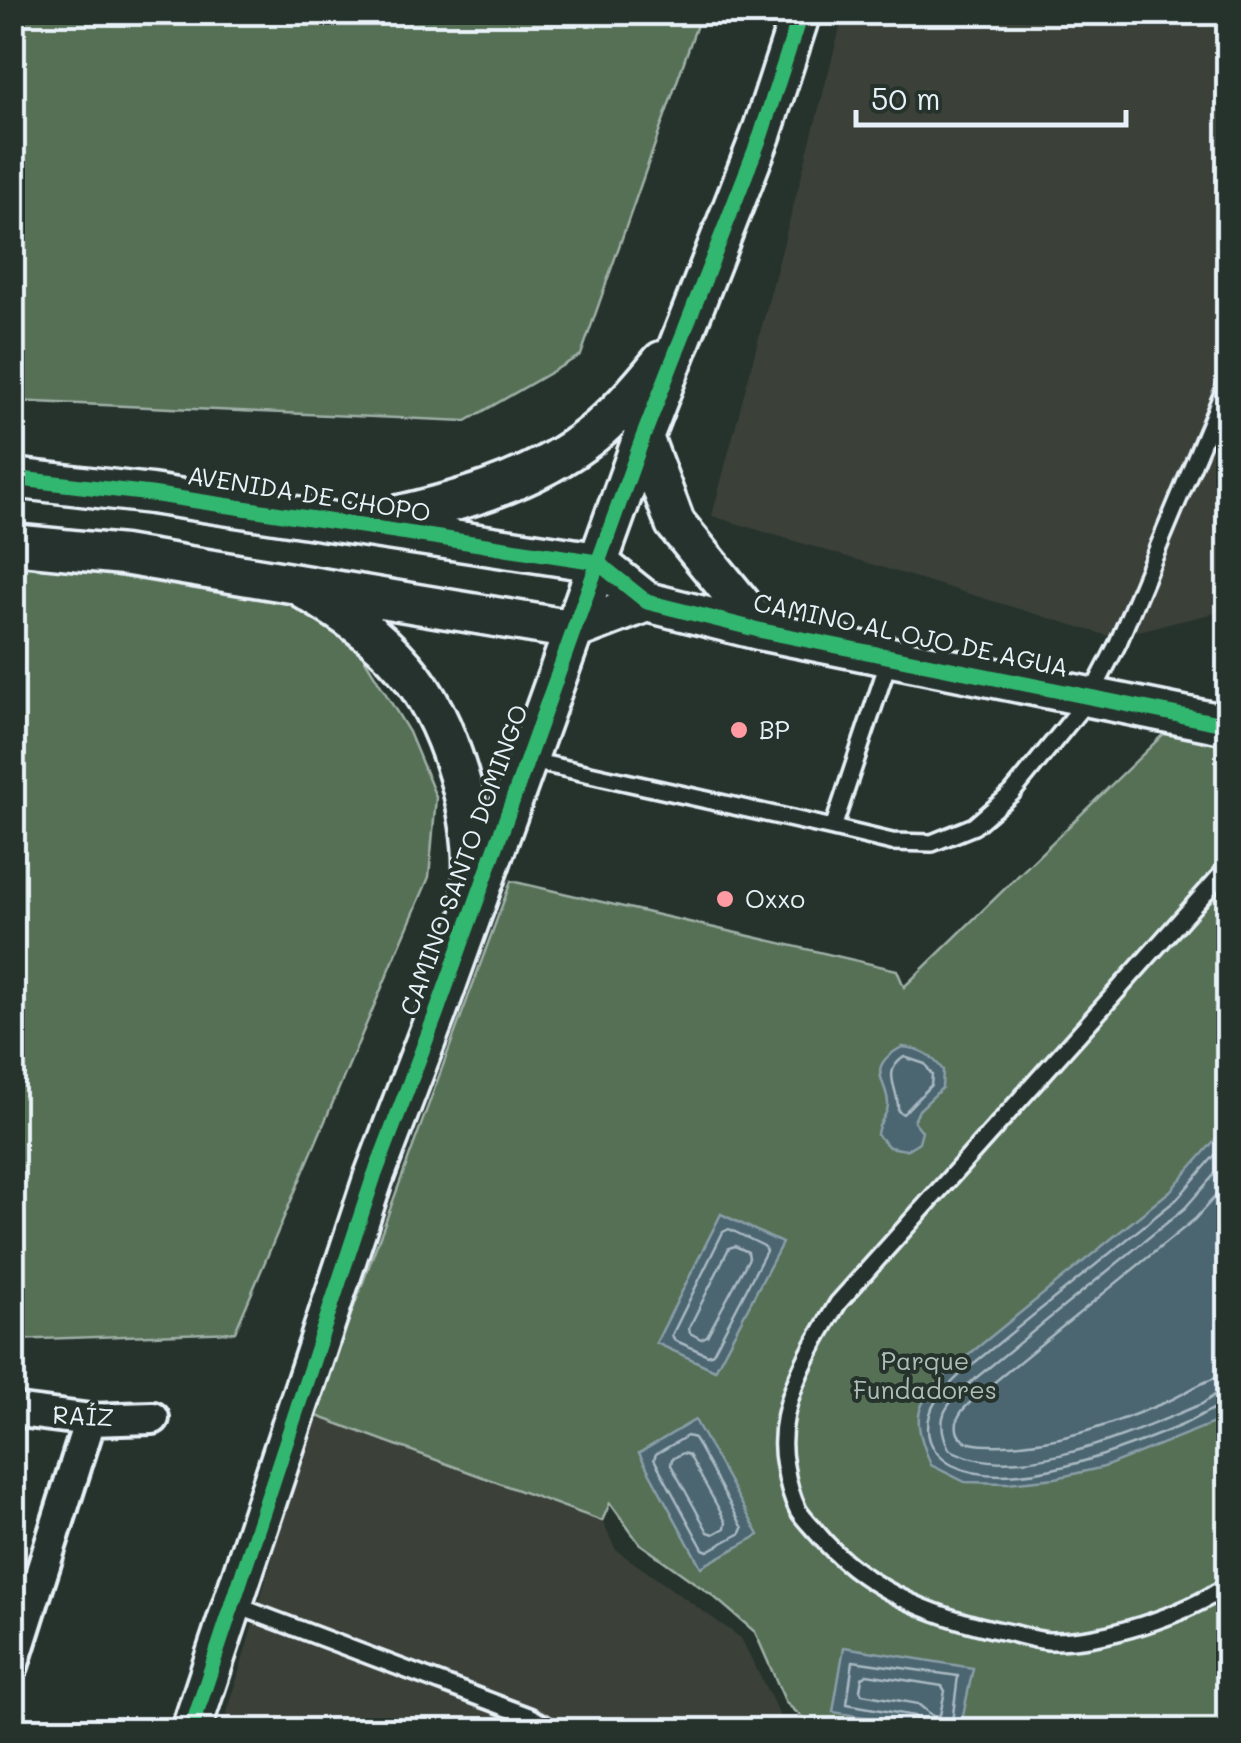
<svg xmlns="http://www.w3.org/2000/svg" width="1241" height="1743" font-family="Mali,sans-serif">
<rect width="100%" height="100%" fill="#26332d"/>
<filter id="ink" filterUnits="userSpaceOnUse"><feTurbulence type="fractalNoise" baseFrequency=".01" numOctaves="2"/><feDisplacementMap in="SourceGraphic" scale="20" xChannelSelector="R" yChannelSelector="G"/><feConvolveMatrix kernelMatrix="1 2 1 2 8 2 1 2 1" color-interpolation-filters="sRGB"/></filter>
<g filter="url(#ink)">
<path fill="#3b4039" d="M 844,13 L 1228,13 L 1228,610 L 1112,637 L 712,516 Z
M 314,1415 L 602,1521 L 616,1550 L 741,1638 L 787,1730 L 222,1730 Z"/>
<path fill="#567056" stroke="#9fb0a7" stroke-width="2.5" d="M 13,12 L 701,12 L 701,13 L 581,355 L 466,421 L 13,401 Z
M 12,566 L 92,572 L 312,608 L 355,643 L 409,732 L 436,797 L 429,877 L 235,1332 L 13,1340 Z
M 1182,716 L 1228,724 L 1228,1730 L 817,1730 L 786,1703 L 755,1632 L 713,1596 L 639,1543 L 610,1503 L 602,1521 L 314,1415 L 511,881 L 897,970 L 904,987 Z"/>
<path fill="#4b6671" stroke="#8a9ea7" stroke-width="2.5" d="M 902,1047 C 921,1048 931,1055 943,1070 L 942,1088 L 919,1110 L 914,1121 L 922,1131 L 919,1142 L 906,1150 L 889,1147 L 877,1135 C 877,1122 888,1117 888,1104 C 888,1081 863,1068 902,1047 Z
M 1228,1125 L 1228,1411 L 1214,1423 L 1104,1467 L 1056,1478 L 1008,1483 L 965,1482 L 931,1465 C 909,1412 916,1403 956,1365 L 1170,1191 Z
M 721,1214 L 782,1243 L 715,1370 L 656,1343 Z
M 695,1420 L 759,1535 L 701,1567 L 639,1453 Z
M 844,1647 L 973,1668 L 960,1730 L 939,1730 L 833,1712 Z"/>
<g fill="none" stroke-linecap="round" stroke-linejoin="round">
<path stroke="#a9b9c2" stroke-width="2.5" d="M 904,1057 L 925,1064 L 932,1075 L 931,1085 L 903,1114 L 898,1111 C 900,1089 880,1073 904,1057 Z
M 1228,1140 L 1177,1199 L 963,1372 C 945,1389 928,1402 928,1429 C 928,1445 939,1458 952,1465 C 1012,1495 1122,1450 1180,1426 C 1194,1420 1216,1405 1228,1404
M 1228,1159 L 1185,1208 L 971,1382 C 947,1405 933,1415 949,1449 C 1018,1487 1135,1431 1202,1404 L 1216,1394 L 1228,1392
M 1228,1182 L 1195,1219 L 981,1393 C 970,1403 954,1413 957,1430 C 959,1444 977,1445 988,1445 C 1052,1447 1108,1426 1166,1402 C 1186,1394 1206,1377 1228,1376
M 729,1229 L 764,1246 L 766,1251 L 713,1353 L 708,1355 L 674,1340 L 672,1335 L 723,1232 Z
M 735,1246 L 748,1252 L 749,1258 L 707,1336 L 701,1339 L 690,1333 L 689,1328 L 729,1248 Z
M 687,1436 L 694,1438 L 743,1528 L 741,1533 L 708,1551 L 703,1549 L 654,1459 L 656,1454 Z
M 683,1453 L 689,1455 L 726,1522 L 725,1528 L 714,1534 L 708,1532 L 671,1465 L 672,1459 Z
M 867,1674 L 942,1686 L 945,1691 L 940,1715 L 934,1717 L 918,1704 L 862,1694 L 860,1690 L 862,1678 Z
M 922,1730 L 920,1721 L 914,1716 L 847,1704 L 853,1661 L 958,1676 L 951,1730"/>
<defs>
<path id="service" d="M 527,760 L 833,828 L 890,657
M 833,828 L 892,842 L 932,843 L 974,826 L 1012,793 L 1090,697 L 1118,643 L 1228,381
M 1228,867 L 838,1303 C 810,1350 773,1408 785,1466 C 787,1479 792,1498 798,1510 C 803,1518 811,1526 818,1534 C 866,1592 939,1619 1011,1633 C 1023,1636 1036,1640 1048,1641 C 1104,1642 1184,1616 1228,1585
M 235,1605 L 529,1716 L 555,1730"/>
<path id="minor" d="M 12,1410 L 90,1420 L 153,1418
M 12,1666 L 90,1420"/>
<path id="tertiary" d="M 643,437 L 675,523 L 763,631
M 12,478 L 151,494 L 597,562 L 647,602 L 763,631 L 1228,725
M 373,521 C 448,505 532,484 593,434 C 619,413 641,387 662,361
M 12,544 L 123,555 L 574,630 L 647,602
M 307,591 C 342,612 377,635 404,667 C 451,721 479,823 472,893
M 191,1730 L 373,1179 L 436,1014 L 643,437 L 761,135 L 801,12"/>
</defs>
<use href="#service" stroke="#e8f1f8" stroke-width="22"/>
<use href="#minor" stroke="#e8f1f8" stroke-width="38"/>
<use href="#tertiary" stroke="#e8f1f8" stroke-width="45"/>
<use href="#service" stroke="#26332d" stroke-width="15"/>
<use href="#minor" stroke="#26332d" stroke-width="30"/>
<use href="#tertiary" stroke="#26332d" stroke-width="38"/>
<defs>
<path id="cycleway" d="M 12,478 L 151,494 L 597,562 L 647,602 L 763,631 L 1228,725
M 191,1730 L 373,1179 L 436,1014 L 643,437 L 761,135 L 801,12"/>
</defs>
<use href="#cycleway" stroke="#26332d" stroke-width="21"/>
<use href="#cycleway" stroke="#33b770" stroke-width="15"/>
</g>
</g>
<g fill="#ff9aa2" stroke="#26332d" stroke-width="4">
<circle cx="739" cy="730" r="10"/>
<circle cx="725" cy="899" r="10"/>
</g>
<g text-anchor="middle" stroke-width="8" stroke-linejoin="round" paint-order="stroke">
<g font-size="25" fill="#e8f1f8" stroke="#26332d">
<text transform="translate(309 494) rotate(9)" y="9">AVENIDA DE CHOPO</text>
<text transform="translate(911 635) rotate(12)" y="9">CAMINO AL OJO DE AGUA</text>
<text transform="translate(464 860) rotate(-70)" y="9">CAMINO SANTO DOMINGO</text>
<text transform="translate(83 1416) rotate(3)" y="9">RAÍZ</text>
</g>
<g font-size="25" fill="#e8f1f8" stroke="#26332d" text-anchor="start">
<text x="759" y="739">BP</text>
<text x="745" y="908">Oxxo</text>
</g>
<g font-size="25" fill="#aebdb7" stroke="#26332d">
<text x="925" y="1370">Parque<tspan x="925" dy="29">Fundadores</tspan></text>
</g>
</g>
<rect width="1241" height="1743" fill="none" stroke="#26332d" stroke-width="50"/>
<rect x="25" y="25" width="1191" height="1693" fill="none" stroke="#e8f1f8" stroke-width="4" filter="url(#ink)"/>
<path d="M856 110v15h270v-15" fill="none" stroke="#e8f1f8" stroke-width="5"/>
<text x="871" y="110" font-size="30" fill="#e8f1f8" stroke="#26332d" stroke-width="8" paint-order="stroke">50 m</text>
</svg>
